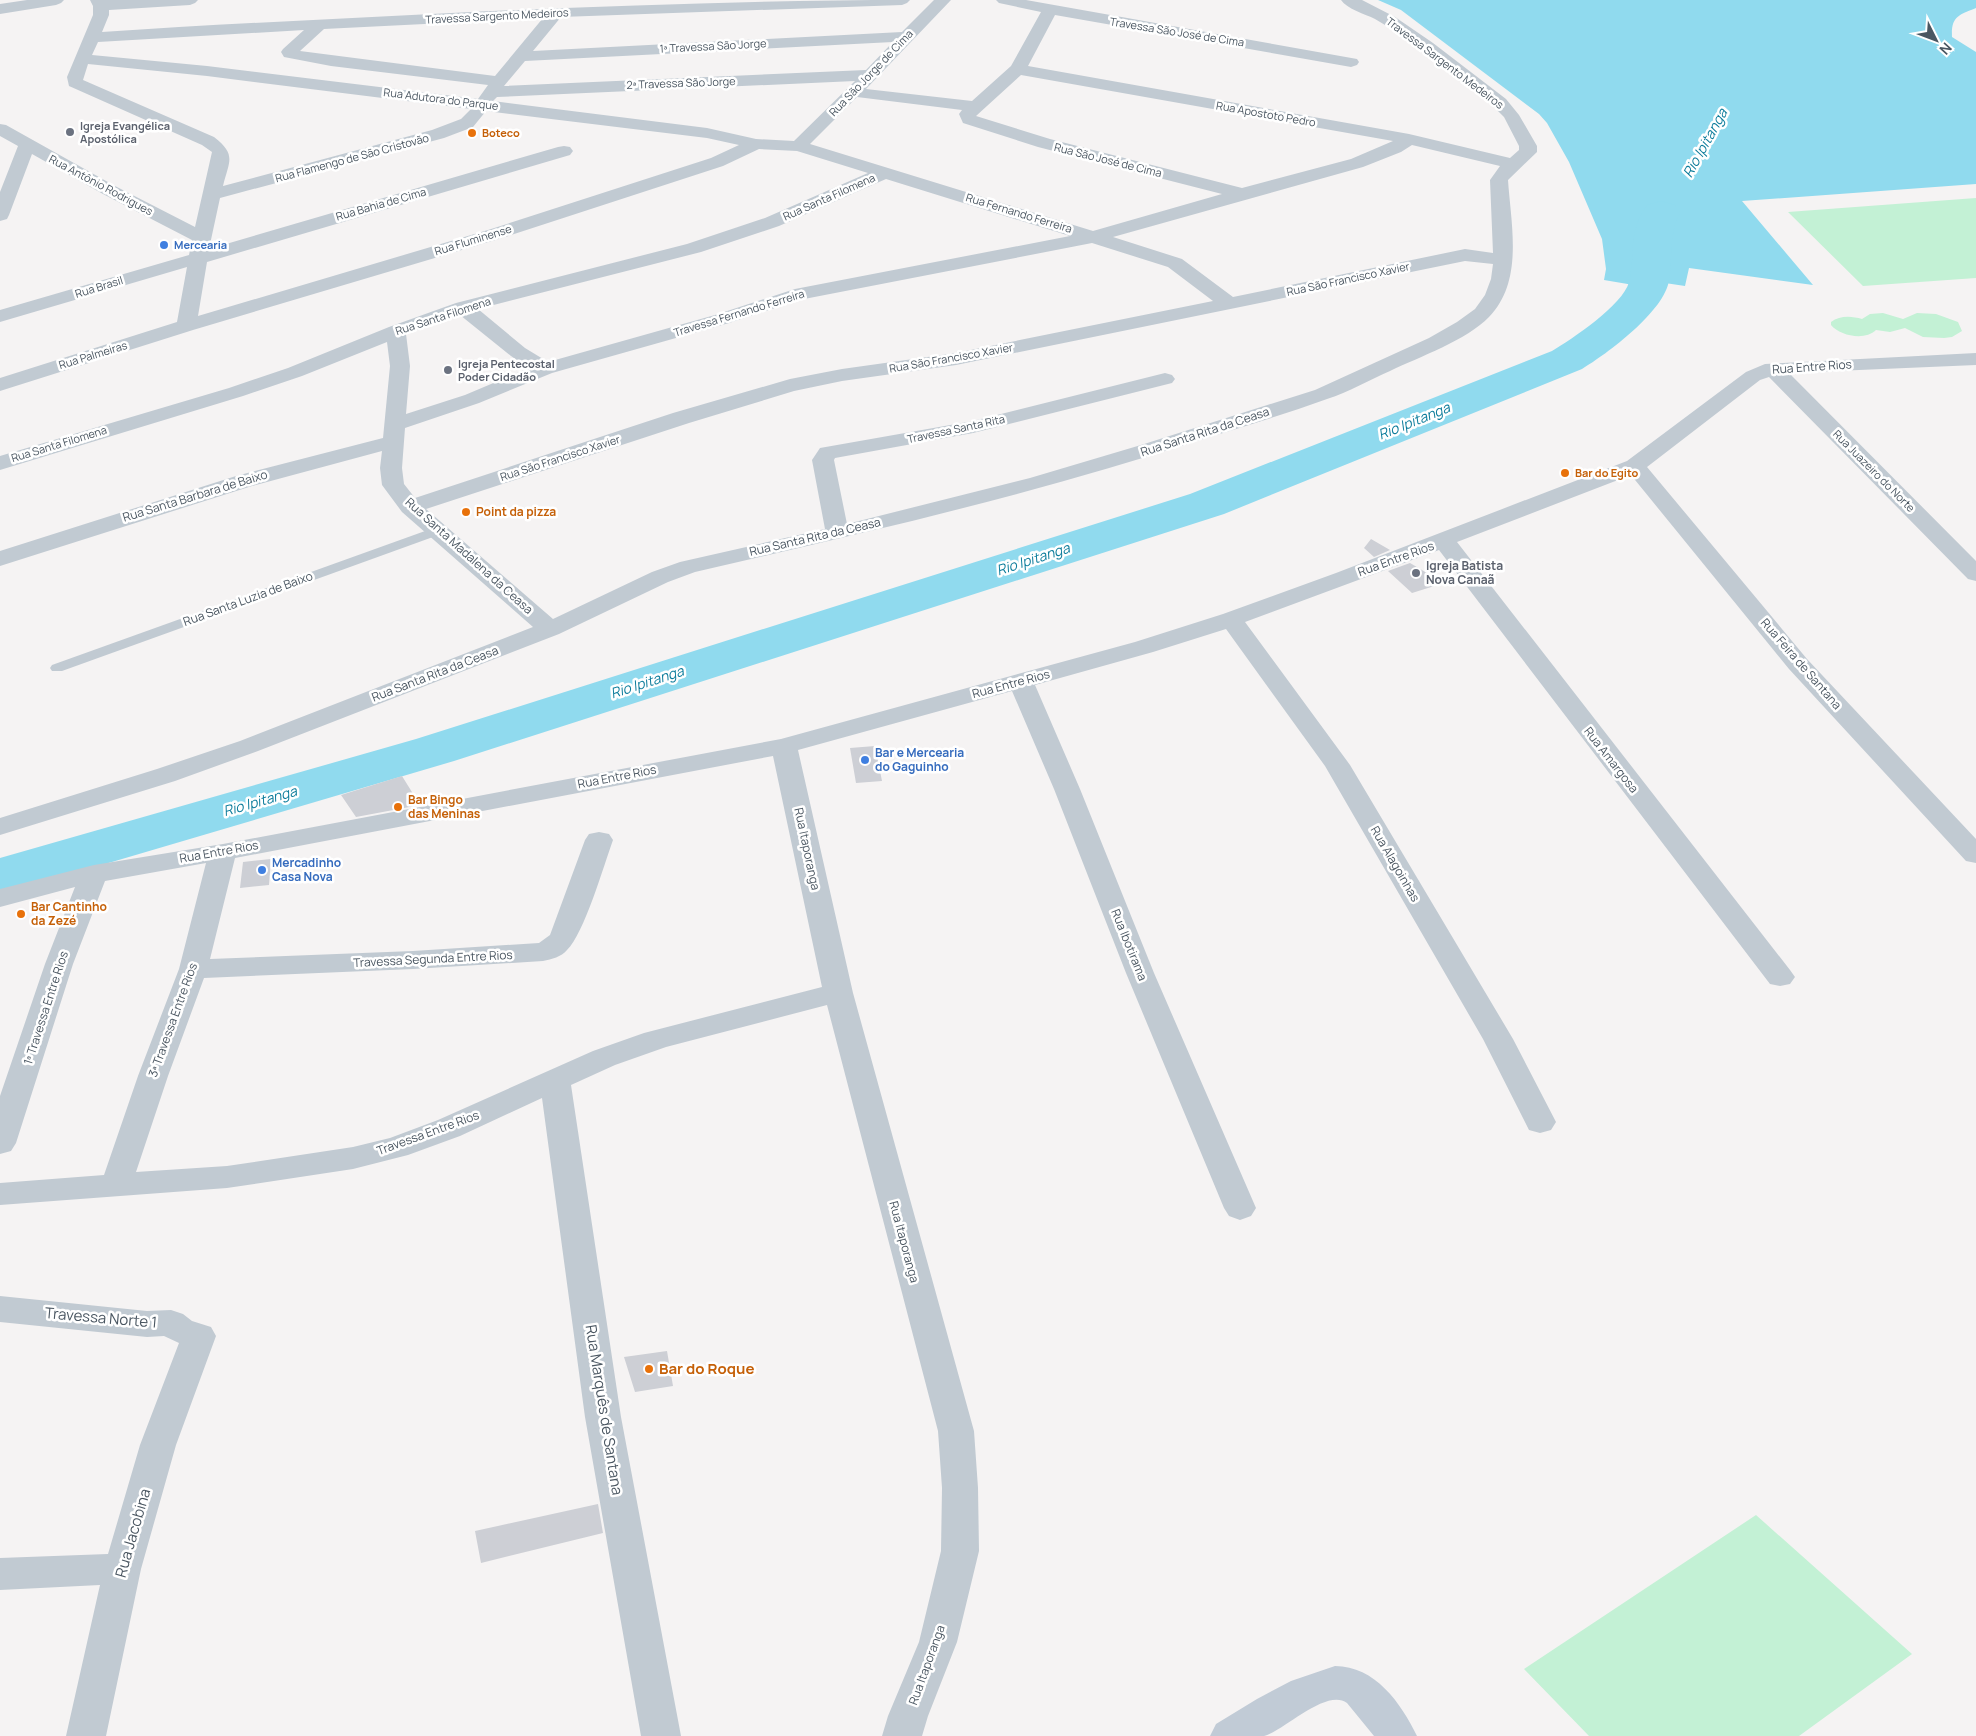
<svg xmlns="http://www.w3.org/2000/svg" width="1976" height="1736" font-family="Manrope,sans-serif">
<rect width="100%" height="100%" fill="#f5f3f3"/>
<path fill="#c3f1d5" d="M 1976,198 L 1976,278 L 1863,286 L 1788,212 Z
M 1883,313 L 1903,319 L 1917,313 L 1936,314 L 1958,322 L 1962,331 L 1952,337 L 1944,338 L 1923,337 L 1905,328 L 1890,332 L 1876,330 C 1865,341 1840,336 1831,325 L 1831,322 C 1840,315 1852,316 1862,319 L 1870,314 Z
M 1756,1515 L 1912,1654 L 1799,1736 L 1589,1736 L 1524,1669 Z"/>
<path fill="#90daee" d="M 1378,0 L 1976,0 L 1976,8 C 1959,15 1951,16 1952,37 L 1976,52 L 1976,184 L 1742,201 L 1813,285 L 1689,268 L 1685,286 L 1665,283 L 1663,290 L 1604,280 L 1606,269 L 1602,239 L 1569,162 L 1547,123 L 1539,114 L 1401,10 Z"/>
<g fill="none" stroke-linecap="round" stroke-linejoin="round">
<path fill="#90daee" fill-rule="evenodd" d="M 1661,201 L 1675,205 L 1680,213 C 1668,235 1673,257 1669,280 C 1665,311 1607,354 1582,369 L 1224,514 L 454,761 L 0,895 L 0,858 L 416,739 L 1190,494 L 1552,351 C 1572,339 1623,305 1629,282 C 1636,251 1627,235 1647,205 Z"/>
</g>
<path fill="#cdcfd5" d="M 1371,539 L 1390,550 L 1374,557 L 1364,548 Z
M 1410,563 L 1444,583 L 1412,593 L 1388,571 Z
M 875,746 L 882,781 L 856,783 L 850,748 Z
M 402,776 L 420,805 L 356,817 L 341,795 Z
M 271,859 L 269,885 L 240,888 L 243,862 Z
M 667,1351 L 673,1386 L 635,1392 L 624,1357 Z
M 598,1504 L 603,1533 L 481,1563 L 475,1531 Z"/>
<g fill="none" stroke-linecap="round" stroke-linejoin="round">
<path fill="#c1cad2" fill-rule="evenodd" d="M 439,526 L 446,530 L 444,533 L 62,671 L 52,671 L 50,668 L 52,665 Z"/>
<path fill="#c1cad2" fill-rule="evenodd" d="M 27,0 L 64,0 L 61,3 L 56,5 L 0,14 L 0,4 Z
M 90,0 L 198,0 L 195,3 L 190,5 L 109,10 L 109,15 L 102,32 C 218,24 334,19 451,13 C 604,6 756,0 910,0 L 907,3 L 902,5 L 561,17 L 533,51 L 902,32 L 934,0 L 951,0 L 866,89 L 972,101 L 1011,66 L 1041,12 L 999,3 L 996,0 L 1026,0 L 1357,59 L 1359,62 L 1357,65 L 1351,67 L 1055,15 L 1028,66 L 1409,134 L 1510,158 L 1519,150 L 1519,146 L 1504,117 L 1494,107 C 1455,76 1418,43 1375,19 C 1365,14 1347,9 1341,0 L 1362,0 L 1395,17 L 1433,43 L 1506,99 L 1519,115 L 1537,146 L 1537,152 L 1508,180 C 1511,225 1524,281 1489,317 C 1467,340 1419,357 1390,371 C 1369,380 1349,392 1327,399 C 1285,414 1243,427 1200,440 C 1034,494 865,533 695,572 L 668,582 L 559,634 L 258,751 L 175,781 L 0,835 L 0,818 L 157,769 L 240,741 L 533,627 L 402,512 L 382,485 L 380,468 L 382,451 L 252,486 L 0,566 L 0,551 L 236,476 L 383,438 L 390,366 L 387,342 L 302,376 L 243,396 L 0,470 L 0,456 L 229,388 L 288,368 L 389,327 L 456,303 L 687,244 L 765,218 L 868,173 L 797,151 L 759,149 L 723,166 L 502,238 L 193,330 L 0,391 L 0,378 L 177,322 L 187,267 L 0,322 L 0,310 L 189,255 L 192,240 L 103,194 L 32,154 L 9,215 L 7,219 L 0,221 L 0,192 L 18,146 L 0,136 L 0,124 L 6,125 L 115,186 L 195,227 L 212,152 L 202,145 L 69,86 L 67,77 L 93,15 L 93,6 ZM 543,18 L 495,76 L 300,51 L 324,29 ZM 304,30 L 283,49 L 281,52 L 284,57 L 331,66 L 488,85 L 478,99 L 207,66 L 92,55 L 98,42 ZM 893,42 L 866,70 L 504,86 L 525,61 ZM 88,64 L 207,76 L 471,109 L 461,119 L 432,130 L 223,186 C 229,161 237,155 214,137 L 83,80 ZM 1021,75 L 1393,141 L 1351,159 L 1242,188 L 1050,139 L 976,116 ZM 855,81 L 794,141 L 756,139 L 707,128 L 493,101 L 497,97 ZM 857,97 L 962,110 L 959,114 L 963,123 L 1038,147 L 1222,194 L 1093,231 L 810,144 ZM 486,111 L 707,138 L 739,145 L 711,158 L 488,230 L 198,316 L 207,262 L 570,155 L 573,151 L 570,147 L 564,146 L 558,147 L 209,249 L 220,198 L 444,138 L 473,127 ZM 1412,145 L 1500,166 L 1490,180 L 1493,253 L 1465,249 L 1233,297 L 1182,259 L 1113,237 L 1363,167 L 1401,152 ZM 886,179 L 1070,236 L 795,289 L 715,315 L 548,362 L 525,348 L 478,309 L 701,252 L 779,226 ZM 1092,243 L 1168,267 L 1213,301 L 956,353 L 842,369 L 790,379 L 673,413 L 415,498 L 404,484 L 402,468 L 405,428 L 479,403 L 552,373 L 729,323 L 799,300 ZM 1465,261 L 1493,264 L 1491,279 L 1485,295 L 1475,309 L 1457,322 L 1429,338 L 1315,390 L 1141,445 L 1030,478 L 847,524 L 834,460 L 835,458 L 973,433 L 1172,383 L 1175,379 L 1172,375 L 1165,373 L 973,421 L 820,448 L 812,460 L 825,529 L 680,562 L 652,572 L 553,619 L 426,509 L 689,423 L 794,391 L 842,381 L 956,365 ZM 460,315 L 511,356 L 529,368 L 465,395 L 406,414 L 410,366 L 406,334 Z
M 1976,353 L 1976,365 L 1789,373 L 1976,561 L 1976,581 L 1968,579 L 1769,377 L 1760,380 L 1647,467 L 1807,659 L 1976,839 L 1976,863 L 1966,861 L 1789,669 L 1631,475 L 1457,542 L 1790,970 L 1795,977 L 1790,984 L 1780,986 L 1770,984 L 1439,550 L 1245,622 L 1350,765 L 1513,1039 L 1556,1122 L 1551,1130 L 1540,1133 L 1529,1130 L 1483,1039 L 1325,766 L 1226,629 L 1153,652 L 1035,685 L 1080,789 L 1154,973 L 1256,1208 L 1251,1216 L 1240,1220 L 1229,1216 L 1224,1208 L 1126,973 L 1054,789 L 1012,691 L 798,750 L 853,993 L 974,1431 L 978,1488 L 979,1551 L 957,1642 L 928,1716 L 922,1736 L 882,1736 L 888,1716 L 919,1642 L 941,1551 L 942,1488 L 938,1431 L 827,1005 L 666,1047 L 615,1065 L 571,1085 L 621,1417 L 681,1736 L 641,1736 L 585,1417 L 542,1098 L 460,1136 L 408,1155 L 353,1169 L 227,1188 L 0,1205 L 0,1183 L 104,1175 L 138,1076 L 179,969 L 206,863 L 105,881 L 73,964 L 16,1143 L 11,1151 L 0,1154 L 0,1096 L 45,964 L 75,887 L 0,907 L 0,889 L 94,865 L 223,844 L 781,739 L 1135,642 L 1223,614 L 1336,573 L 1627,461 L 1746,372 L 1765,364 ZM 773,756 L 822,987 L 644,1033 L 593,1051 L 438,1120 L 390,1138 L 353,1147 L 227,1166 L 136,1172 L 168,1076 L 204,978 L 413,969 L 543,961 C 552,959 561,957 567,950 C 584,934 604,865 613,840 L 609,834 L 599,832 L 589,834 L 585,840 L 550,935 L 539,943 L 413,951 L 210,959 L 235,858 Z
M 0,1296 L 147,1311 L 171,1310 L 183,1314 L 192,1321 L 211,1327 L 216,1336 L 176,1445 L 141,1569 L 106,1736 L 66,1736 L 100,1585 L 0,1590 L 0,1558 L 108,1554 L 140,1445 L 179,1343 L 164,1336 L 147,1337 L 0,1322 Z"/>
<path fill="#c1cbd6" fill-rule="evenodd" d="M 1335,1666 C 1375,1666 1401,1703 1417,1736 L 1374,1736 L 1347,1703 C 1326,1688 1284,1731 1264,1736 C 1255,1736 1222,1736 1210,1736 L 1216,1724 L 1257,1699 L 1291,1681 Z"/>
</g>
<g fill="#6b7280" stroke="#fff" stroke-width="2">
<circle cx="70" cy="132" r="5"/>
<circle cx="448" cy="370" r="5"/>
<circle cx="1416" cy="573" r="5"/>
</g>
<g fill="#e8710a" stroke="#fff" stroke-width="2">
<circle cx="472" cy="133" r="5"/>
<circle cx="1565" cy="473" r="5"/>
<circle cx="466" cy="512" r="5"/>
<circle cx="398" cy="807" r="5"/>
<circle cx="21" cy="914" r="5"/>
<circle cx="649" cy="1369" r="5"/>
</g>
<g fill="#3f7fe0" stroke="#fff" stroke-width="2">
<circle cx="164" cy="245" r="5"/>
<circle cx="865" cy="760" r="5"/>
<circle cx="262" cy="870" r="5"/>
</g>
<g text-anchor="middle" stroke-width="5" stroke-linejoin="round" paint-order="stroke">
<g font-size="11" fill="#4a5661" stroke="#fff">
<text transform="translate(497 16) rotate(-3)" y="4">Travessa Sargento Medeiros</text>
<text transform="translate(1177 32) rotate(9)" y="4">Travessa São José de Cima</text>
<text transform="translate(713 46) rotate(-3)" y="4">1ª Travessa São Jorge</text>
<text transform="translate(1445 63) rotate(37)" y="4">Travessa Sargento Medeiros</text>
<text transform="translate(871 73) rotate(-46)" y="4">Rua São Jorge de Cima</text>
<text transform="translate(681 83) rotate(-2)" y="4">2ª Travessa São Jorge</text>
<text transform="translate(441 99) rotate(7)" y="4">Rua Adutora do Parque</text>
<text transform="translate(1266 114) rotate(10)" y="4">Rua Apostoto Pedro</text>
<text transform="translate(352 158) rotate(-15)" y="4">Rua Flamengo de São Cristovão</text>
<text transform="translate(1108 160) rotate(14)" y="4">Rua São José de Cima</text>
<text transform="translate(101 185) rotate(28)" y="4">Rua Antônio Rodrigues</text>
<text transform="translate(829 197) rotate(-24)" y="4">Rua Santa Filomena</text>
<text transform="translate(381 204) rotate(-16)" y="4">Rua Bahia de Cima</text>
<text transform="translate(1019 213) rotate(17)" y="4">Rua Fernando Ferreira</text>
<text transform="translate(473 240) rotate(-17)" y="4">Rua Fluminense</text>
<text transform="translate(1348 279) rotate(-12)" y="4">Rua São Francisco Xavier</text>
<text transform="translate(99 287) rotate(-17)" y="4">Rua Brasil</text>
<text transform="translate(739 313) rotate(-17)" y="4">Travessa Fernando Ferreira</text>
<text transform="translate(443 316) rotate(-18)" y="4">Rua Santa Filomena</text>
<text transform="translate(93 355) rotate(-17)" y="4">Rua Palmeiras</text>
<text transform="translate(951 358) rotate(-10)" y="4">Rua São Francisco Xavier</text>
<text transform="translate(956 429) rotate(-12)" y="4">Travessa Santa Rita</text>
<text transform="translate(59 444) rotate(-17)" y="4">Rua Santa Filomena</text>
<text transform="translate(560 458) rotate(-18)" y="4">Rua São Francisco Xavier</text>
<text transform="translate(1874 471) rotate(45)" y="4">Rua Juazeiro do Norte</text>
</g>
<g font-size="11" font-weight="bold" fill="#5b616d" stroke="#fff" text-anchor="start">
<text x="80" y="130">Igreja Evangélica<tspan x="80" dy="13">Apostólica</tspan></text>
<text x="458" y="368">Igreja Pentecostal<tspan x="458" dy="13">Poder Cidadão</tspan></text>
</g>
<g font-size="11" font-weight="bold" fill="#c56008" stroke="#fff" text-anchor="start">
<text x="482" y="137">Boteco</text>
<text x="1575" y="477">Bar do Egito</text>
</g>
<g font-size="11" font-weight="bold" fill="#366cbe" stroke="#fff" text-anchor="start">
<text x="174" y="249">Mercearia</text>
</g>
<g font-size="12" fill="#4a5661" stroke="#fff">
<text transform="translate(1812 367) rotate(-4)" y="4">Rua Entre Rios</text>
<text transform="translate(1205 432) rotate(-18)" y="4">Rua Santa Rita da Ceasa</text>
<text transform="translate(195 496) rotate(-17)" y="4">Rua Santa Barbara de Baixo</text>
<text transform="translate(815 537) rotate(-13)" y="4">Rua Santa Rita da Ceasa</text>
<text transform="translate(469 556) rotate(42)" y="4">Rua Santa Madalena da Ceasa</text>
<text transform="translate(1396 559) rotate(-20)" y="4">Rua Entre Rios</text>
<text transform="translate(248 599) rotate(-20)" y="4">Rua Santa Luzia de Baixo</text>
<text transform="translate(1801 664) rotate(49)" y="4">Rua Feira de Santana</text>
<text transform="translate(435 674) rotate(-21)" y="4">Rua Santa Rita da Ceasa</text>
<text transform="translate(1011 684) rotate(-15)" y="4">Rua Entre Rios</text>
<text transform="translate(1611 760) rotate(52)" y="4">Rua Amargosa</text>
<text transform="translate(617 777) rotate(-11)" y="4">Rua Entre Rios</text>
<text transform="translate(807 849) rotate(78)" y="4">Rua Itaporanga</text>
<text transform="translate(219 852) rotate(-10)" y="4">Rua Entre Rios</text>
<text transform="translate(1395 864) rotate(60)" y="4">Rua Alagoinhas</text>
<text transform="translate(1129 945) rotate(68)" y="4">Rua Ibotirama</text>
<text transform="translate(433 959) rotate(-3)" y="4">Travessa Segunda Entre Rios</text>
<text transform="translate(46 1008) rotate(-72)" y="4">1ª Travessa Entre Rios</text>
<text transform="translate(173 1020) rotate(-70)" y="4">3ª Travessa Entre Rios</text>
<text transform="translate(428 1133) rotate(-20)" y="4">Travessa Entre Rios</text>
<text transform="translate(904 1242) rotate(75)" y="4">Rua Itaporanga</text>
<text transform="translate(927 1665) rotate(-70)" y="4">Rua Itaporanga</text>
</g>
<g font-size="12" font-weight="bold" fill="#c56008" stroke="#fff" text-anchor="start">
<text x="476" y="516">Point da pizza</text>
<text x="408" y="804">Bar Bingo<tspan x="408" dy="14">das Meninas</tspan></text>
<text x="31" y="911">Bar Cantinho<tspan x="31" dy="14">da Zezé</tspan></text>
</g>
<g font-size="12" font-weight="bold" fill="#5b616d" stroke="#fff" text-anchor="start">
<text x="1426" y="570">Igreja Batista<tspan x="1426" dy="14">Nova Canaã</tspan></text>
</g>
<g font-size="12" font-weight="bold" fill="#366cbe" stroke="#fff" text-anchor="start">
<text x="875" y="757">Bar e Mercearia<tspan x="875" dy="14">do Gaguinho</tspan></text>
<text x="272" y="867">Mercadinho<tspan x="272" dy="14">Casa Nova</tspan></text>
</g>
<g font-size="14" font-style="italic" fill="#0c7c9b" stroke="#fff">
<text transform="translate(1705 143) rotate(-61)" y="5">Rio Ipitanga</text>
<text transform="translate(1414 421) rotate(-22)" y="5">Rio Ipitanga</text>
<text transform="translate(1033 559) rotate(-18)" y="5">Rio Ipitanga</text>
<text transform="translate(647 682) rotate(-18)" y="5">Rio Ipitanga</text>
<text transform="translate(260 801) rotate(-16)" y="5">Rio Ipitanga</text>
</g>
<g font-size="15" fill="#4a5661" stroke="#fff">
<text transform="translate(101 1318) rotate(5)" y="5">Travessa Norte 1</text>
<text transform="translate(604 1410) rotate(81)" y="5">Rua Marquês de Santana</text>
<text transform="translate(133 1533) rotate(-74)" y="5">Rua Jacobina</text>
</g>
<g font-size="15" font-weight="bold" fill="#c56008" stroke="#fff" text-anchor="start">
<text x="659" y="1374">Bar do Roque</text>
</g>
</g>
<g transform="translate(1936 40) rotate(132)" stroke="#ffffff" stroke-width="4" paint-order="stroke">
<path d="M0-4L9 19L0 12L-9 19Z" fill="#4a5661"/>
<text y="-8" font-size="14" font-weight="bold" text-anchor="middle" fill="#4a5661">N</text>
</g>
</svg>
